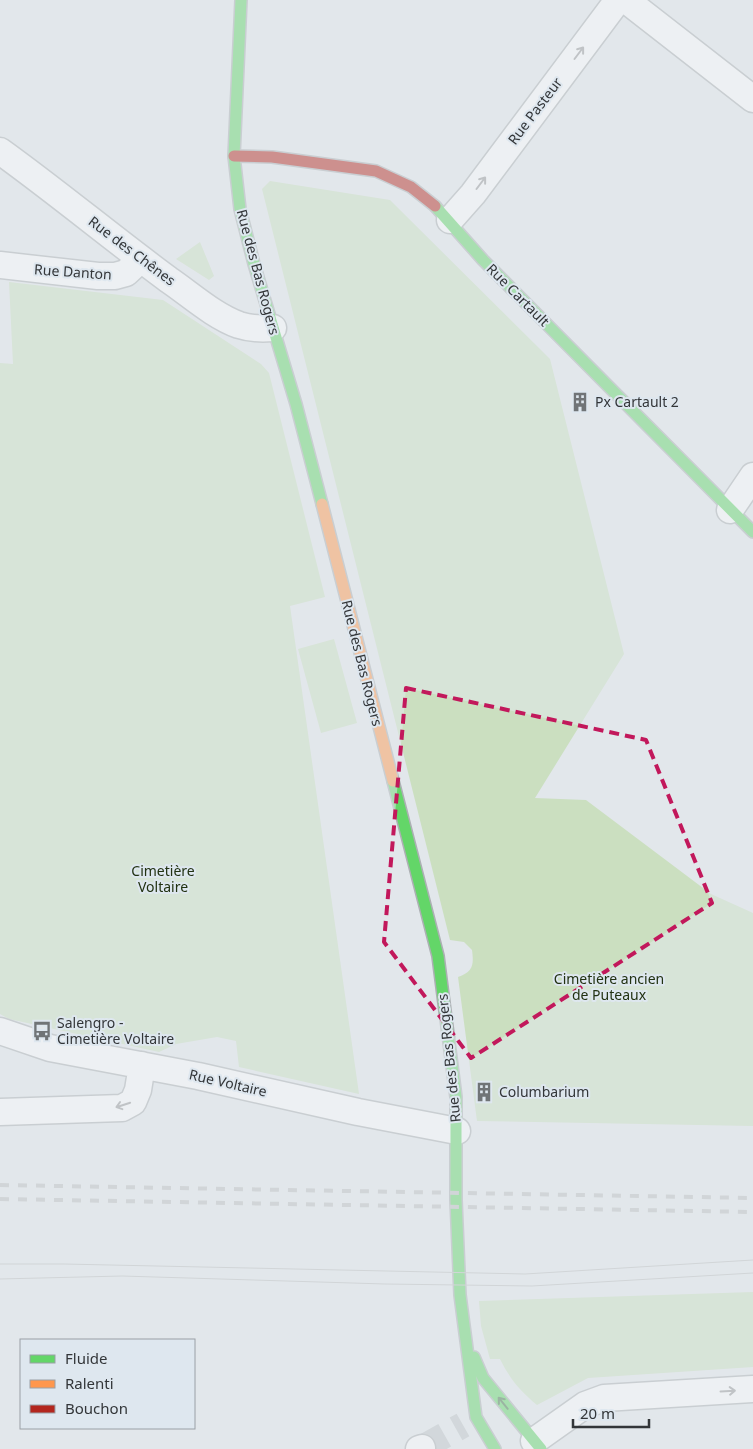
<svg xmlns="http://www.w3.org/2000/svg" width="753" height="1449" font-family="'Noto Sans',sans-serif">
<rect width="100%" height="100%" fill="#e2e7eb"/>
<path fill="#cbdfc0" d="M 270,181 L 390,200 L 550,359 L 624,654 L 535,798 L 586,800 L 711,894 L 753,913 L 753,1126 L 477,1121 L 458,977 C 473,972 474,965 472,950 L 464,942 L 450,940 L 262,189 Z
M 200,242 L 214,276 L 209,280 L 176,259 Z
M 9,282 L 163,300 L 261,364 L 269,373 L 325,597 L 290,606 L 359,1094 L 239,1067 L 236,1041 L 217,1037 L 176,1044 L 159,1052 L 9,1019 L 0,1014 L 0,363 L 13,364 Z
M 334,639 L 357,723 L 321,733 L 298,649 Z
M 753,1292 L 753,1367 L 588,1378 L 537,1405 C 520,1391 510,1379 500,1359 L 490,1359 L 481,1326 L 479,1301 Z"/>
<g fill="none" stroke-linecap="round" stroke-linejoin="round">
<path stroke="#bfc4c7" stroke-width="26" stroke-dasharray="26 13" stroke-linecap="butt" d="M 422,1448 L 463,1425"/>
<defs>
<path id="street" d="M 626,0 L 753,99
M 0,151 C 57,192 112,238 169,280 C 191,295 214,316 239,325 C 251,329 261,329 273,328
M 450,220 L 473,194 L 618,0
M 0,265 L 98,276 L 115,276 L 126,273 L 141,259
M 730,510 L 753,476
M 0,1031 L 50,1048 L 198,1076 L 358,1112 L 457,1131
M 0,1112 L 122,1108 L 133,1102 L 138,1090 L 142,1065
M 534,1441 L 585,1405 L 604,1398 L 753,1389
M 419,1449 L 422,1448"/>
<path id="fast" d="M 241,0 L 234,156 L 240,209 L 254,264 L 296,404 L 322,504
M 435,206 L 483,260 L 753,532
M 393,781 L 438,956 L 456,1097 L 456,1200 L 460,1295 L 476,1417 L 495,1449
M 474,1357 L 483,1378 L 541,1449"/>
<path id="slow" d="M 322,504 L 393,781"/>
<path id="jam" d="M 234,156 L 272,157 L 376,171 L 411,187 L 435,206"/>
</defs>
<use href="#street" stroke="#acb0b3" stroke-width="29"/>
<use href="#fast" stroke="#acb0b3" stroke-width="14"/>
<use href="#slow" stroke="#acb0b3" stroke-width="14"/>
<use href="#jam" stroke="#acb0b3" stroke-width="14"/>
<use href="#street" stroke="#fbfbfc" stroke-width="26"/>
<use href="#fast" stroke="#63d668" stroke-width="11"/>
<use href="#slow" stroke="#ff974d" stroke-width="11"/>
<use href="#jam" stroke="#b3261e" stroke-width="11"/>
<path stroke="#bdbfc0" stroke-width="1" d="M 0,1264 L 64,1264 L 525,1274 L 753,1260
M 0,1279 L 122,1276 L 385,1284 L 532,1286 L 753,1273"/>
<path stroke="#bdbfc0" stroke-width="4" stroke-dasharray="9 9" stroke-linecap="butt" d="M 0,1185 L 753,1198
M 0,1199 L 753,1212"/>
</g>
<defs><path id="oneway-shaft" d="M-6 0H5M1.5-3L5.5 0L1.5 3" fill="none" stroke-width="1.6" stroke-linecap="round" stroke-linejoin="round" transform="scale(1.25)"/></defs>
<g stroke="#97989a">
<use href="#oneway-shaft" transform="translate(579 53) rotate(-53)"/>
<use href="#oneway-shaft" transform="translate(481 183) rotate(-53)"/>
<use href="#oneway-shaft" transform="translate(123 1105) rotate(162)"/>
<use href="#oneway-shaft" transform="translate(728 1391) rotate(-3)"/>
</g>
<use stroke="#46764c" href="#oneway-shaft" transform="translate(503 1403) rotate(-129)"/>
<path d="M0 0H753V1449H0ZM 406,688 L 646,740 L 712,903 L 471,1058 L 384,942 Z" fill="#e2e7eb" fill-opacity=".55" fill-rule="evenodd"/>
<path fill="none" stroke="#c2185b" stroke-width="4" stroke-dasharray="10 6" stroke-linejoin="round" d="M 406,688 L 646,740 L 712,903 L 471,1058 L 384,942 Z"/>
<defs>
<symbol id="building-bare" viewBox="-9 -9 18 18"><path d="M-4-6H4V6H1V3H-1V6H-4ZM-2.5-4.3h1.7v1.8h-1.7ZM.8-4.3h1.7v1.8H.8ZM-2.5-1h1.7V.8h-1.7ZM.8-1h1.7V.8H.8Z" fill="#707477" stroke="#dee7ef" stroke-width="2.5" paint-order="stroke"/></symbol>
<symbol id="bus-bare" viewBox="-9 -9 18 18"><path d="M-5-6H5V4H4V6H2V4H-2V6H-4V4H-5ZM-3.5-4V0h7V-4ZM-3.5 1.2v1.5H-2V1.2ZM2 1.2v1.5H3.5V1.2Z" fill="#707477" stroke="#dee7ef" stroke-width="2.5" paint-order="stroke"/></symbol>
</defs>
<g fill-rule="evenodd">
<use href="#building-bare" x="566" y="388" width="28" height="28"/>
<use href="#bus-bare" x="28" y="1017" width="28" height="28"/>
<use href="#building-bare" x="470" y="1078" width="28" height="28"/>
</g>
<g text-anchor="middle" stroke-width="4" stroke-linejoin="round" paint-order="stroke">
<g font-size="14" fill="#333639" stroke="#dee7ef">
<text transform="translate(535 111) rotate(-53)" y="5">Rue Pasteur</text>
<text transform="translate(132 251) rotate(37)" y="5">Rue des Chênes</text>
<text transform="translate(73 272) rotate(4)" y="5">Rue Danton</text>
<text transform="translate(258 272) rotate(75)" y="5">Rue des Bas Rogers</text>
<text transform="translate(518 295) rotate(45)" y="5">Rue Cartault</text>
<text transform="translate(362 663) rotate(76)" y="5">Rue des Bas Rogers</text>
<text transform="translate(449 1058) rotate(-96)" y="5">Rue des Bas Rogers</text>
<text transform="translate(228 1083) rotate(13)" y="5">Rue Voltaire</text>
</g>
<g font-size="14" fill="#333639" stroke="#dee7ef" text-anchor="start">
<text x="595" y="407">Px Cartault 2</text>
<text x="57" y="1028">Salengro -<tspan x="57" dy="16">Cimetière Voltaire</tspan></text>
<text x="499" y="1097">Columbarium</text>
</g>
<g font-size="14" fill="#223212" stroke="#dee7ef">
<text x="163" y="876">Cimetière<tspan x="163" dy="16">Voltaire</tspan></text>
<text x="609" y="984">Cimetière ancien<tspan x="609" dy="16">de Puteaux</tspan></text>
</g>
</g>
<rect x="20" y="1339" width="175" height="90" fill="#dee7ef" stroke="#9aa0a6"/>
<rect x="30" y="1355" width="25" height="8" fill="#63d668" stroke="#9aa0a6"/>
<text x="65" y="1364" font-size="15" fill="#333639">Fluide</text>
<rect x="30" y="1380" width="25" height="8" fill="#ff974d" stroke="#9aa0a6"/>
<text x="65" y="1389" font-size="15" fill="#333639">Ralenti</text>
<rect x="30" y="1405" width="25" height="8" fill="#b3261e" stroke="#9aa0a6"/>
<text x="65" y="1414" font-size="15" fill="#333639">Bouchon</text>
<path d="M573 1419v8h76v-8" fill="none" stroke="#333639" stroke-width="2.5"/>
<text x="580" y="1419" font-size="15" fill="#333639" stroke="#dee7ef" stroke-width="4" paint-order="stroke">20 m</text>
</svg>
